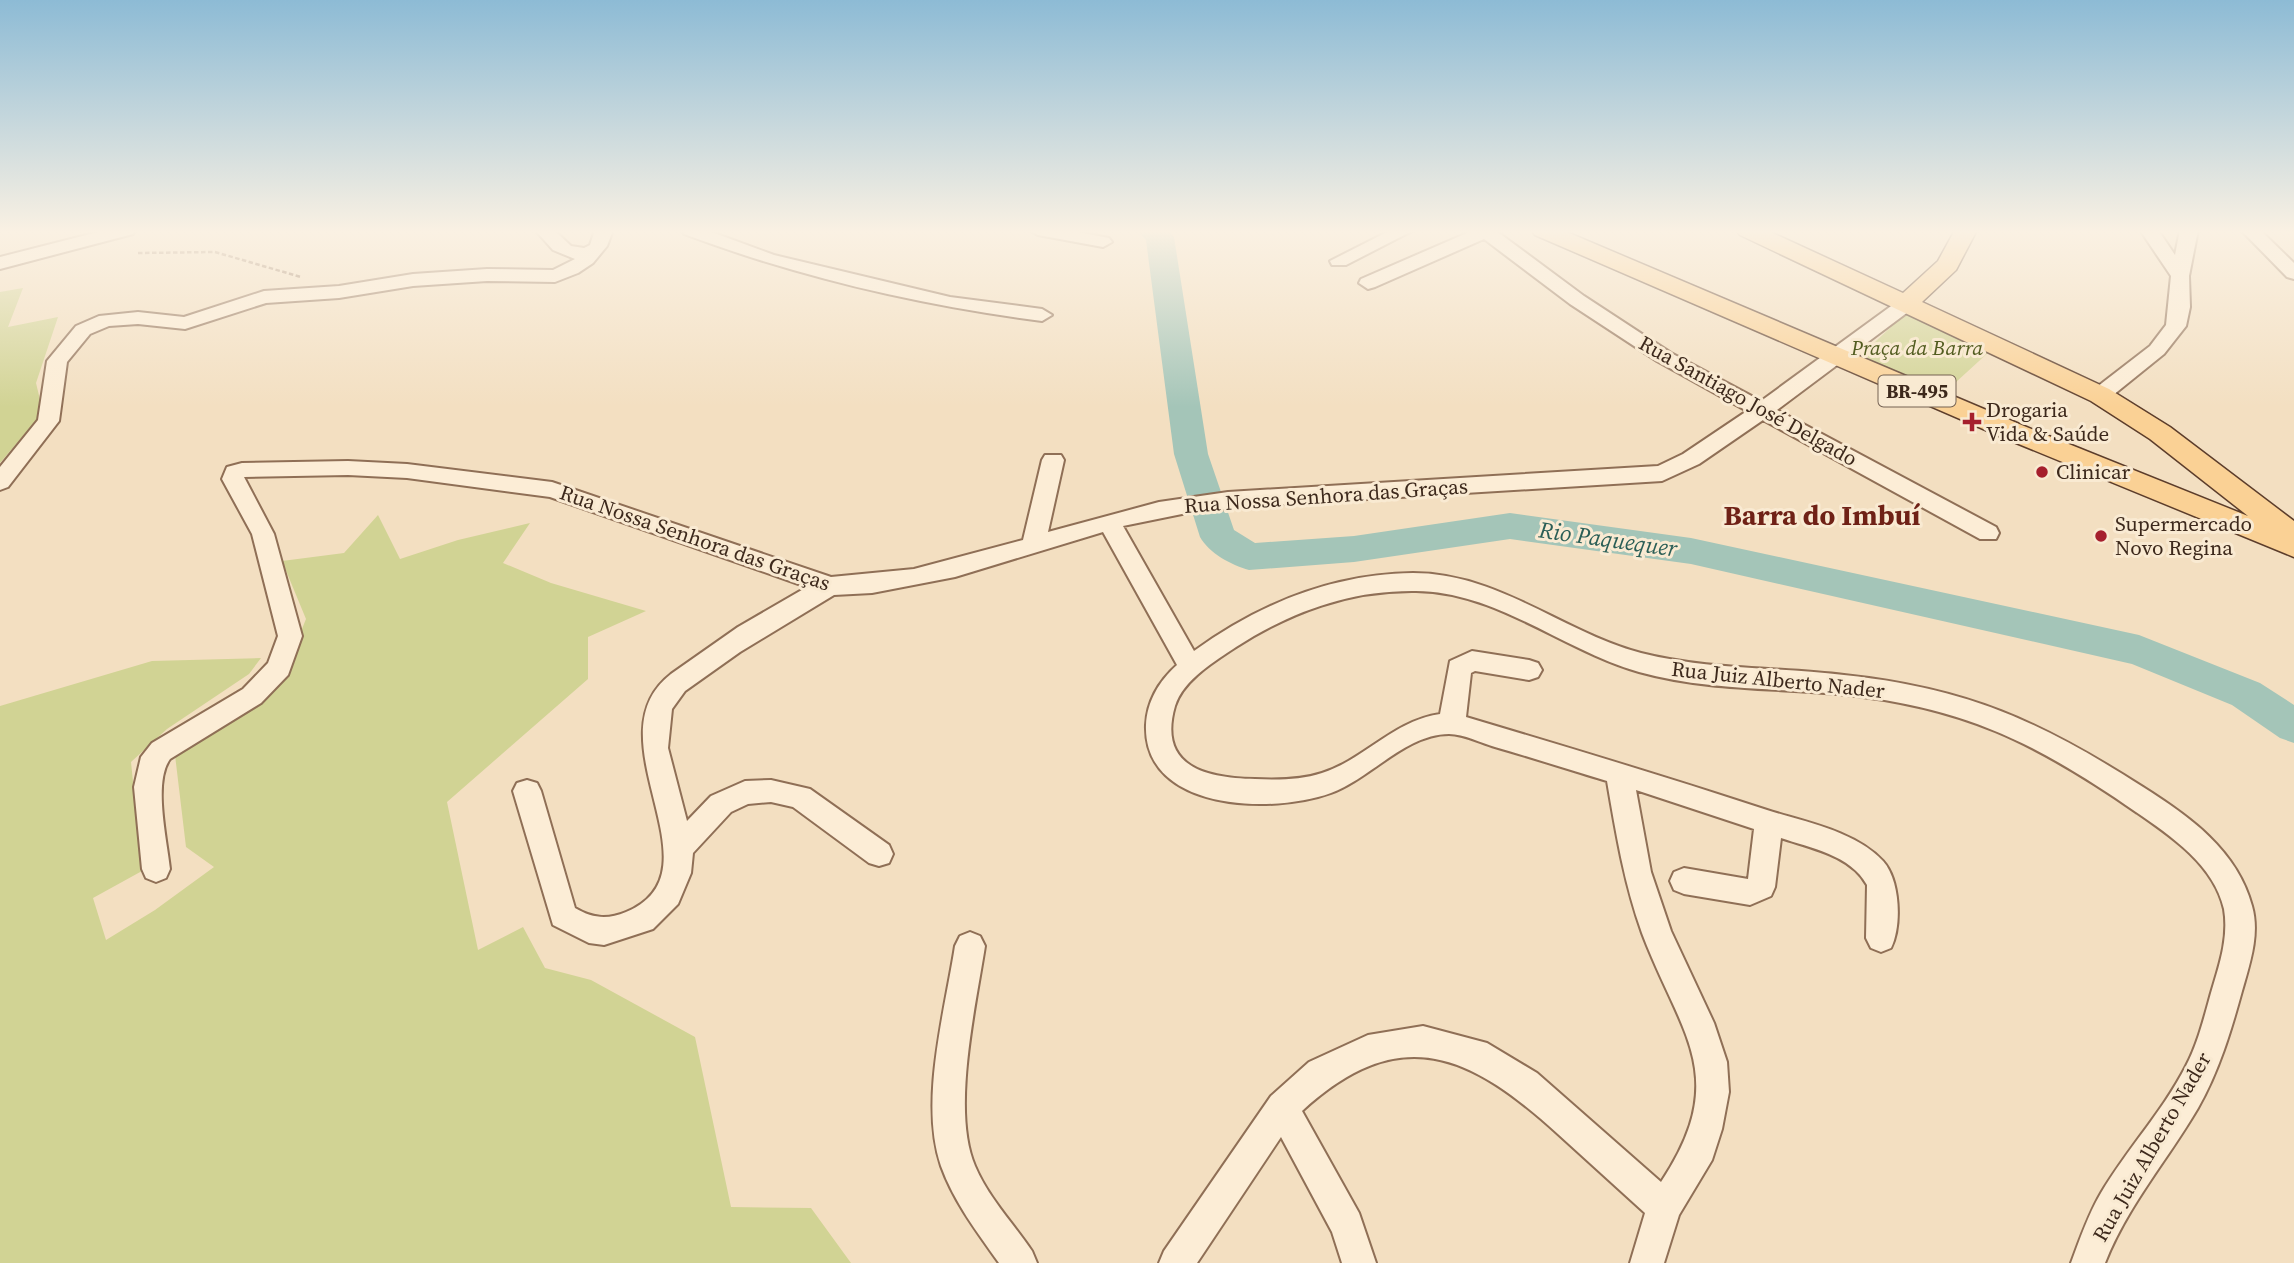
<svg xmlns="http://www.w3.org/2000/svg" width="2294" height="1263" font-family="'Source Serif 4',serif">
<rect width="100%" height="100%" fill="#f3dfc1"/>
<path fill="#d1d394" d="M 23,288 L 8,327 L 58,317 L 36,383 L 43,412 L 0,463 L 0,292 Z
M 1909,310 L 1990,351 L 1944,393 L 1858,358 Z
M 378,515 L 400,559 L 458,540 L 530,523 L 503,563 L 551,583 L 646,611 L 588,637 L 588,679 L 447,802 L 478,950 L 523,927 L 545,968 L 591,980 L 695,1037 L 731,1207 L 811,1208 L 851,1263 L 0,1263 L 0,706 L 152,661 L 261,658 L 249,674 L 167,729 L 131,762 L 142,871 L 93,898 L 106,940 L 155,910 L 214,867 L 186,847 L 175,755 L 192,737 L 279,686 L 306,619 L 282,561 L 344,553 Z"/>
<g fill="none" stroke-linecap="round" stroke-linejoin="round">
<path fill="#a4c5b8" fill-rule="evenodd" d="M 1137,230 L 1169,230 L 1174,237 L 1208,454 L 1234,530 L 1255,543 L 1354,536 L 1510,513 L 1691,538 L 2139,635 L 2260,683 L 2294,705 L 2294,743 L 2280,738 L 2232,705 L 2132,664 L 1691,564 L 1510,539 L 1354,562 L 1249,570 C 1231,565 1209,553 1200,537 L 1174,454 L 1146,240 Z"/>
<defs>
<path id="minor" d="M 106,230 L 136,230 L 133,234 L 0,269 L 0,257 Z
M 535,230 L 554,230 L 571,246 L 584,248 L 590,245 L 595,230 L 613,230 L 607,246 L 593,263 L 578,273 L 555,282 L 487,281 L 413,286 L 339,298 L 266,303 L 185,329 L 138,324 L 109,326 L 90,334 L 67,362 L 59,421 L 8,487 L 0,490 L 0,467 L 38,420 L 47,361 L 76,326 L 99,316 L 138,312 L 184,317 L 264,291 L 339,286 L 413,274 L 487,269 L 553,270 L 575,259 L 553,250 Z
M 681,230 L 706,230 L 774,255 L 950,297 L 1042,309 L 1052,315 L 1042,321 C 919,305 799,277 684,234 Z
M 1029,230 L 1067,230 L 1109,238 L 1112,242 L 1103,247 L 1038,235 Z
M 1391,230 L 1414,230 L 1346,265 L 1332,265 L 1330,261 Z
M 1474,230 L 1495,230 L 1584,296 L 1671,353 L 1761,401 L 1898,301 L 1912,301 L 1915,305 L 1912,309 L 1777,410 L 1996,527 L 1999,533 L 1996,539 L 1980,539 L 1763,420 L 1699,464 L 1662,481 L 1252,506 L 1182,514 L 1123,526 L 1194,651 C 1259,604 1332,574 1413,573 C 1499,573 1562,632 1641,653 C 1708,670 1777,667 1844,675 C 1967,688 2040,721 2143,787 C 2189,816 2237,850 2252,906 C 2260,934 2250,963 2242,991 C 2231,1031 2219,1071 2198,1108 C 2167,1161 2128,1205 2105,1263 L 2071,1263 C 2080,1239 2088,1215 2101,1193 C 2127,1149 2163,1111 2186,1066 C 2198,1043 2204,1018 2211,993 C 2219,966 2229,938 2224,909 C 2214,865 2171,836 2136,812 C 2035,742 1962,706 1838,694 C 1772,688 1703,690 1639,672 C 1562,650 1498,592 1416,591 C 1349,590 1291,612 1236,647 C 1215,661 1183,680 1175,706 C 1157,768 1208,778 1255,779 C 1277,780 1301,780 1322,773 C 1365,759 1393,721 1440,714 L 1450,661 L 1472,651 L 1529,660 L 1538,663 L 1542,670 L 1538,677 L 1529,680 L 1475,671 L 1471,673 L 1466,717 C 1567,747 1667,777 1767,810 C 1805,822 1855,831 1883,861 C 1900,880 1902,925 1891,948 L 1881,952 L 1871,948 L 1866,938 L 1867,885 C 1851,855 1810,848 1781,838 L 1775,887 L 1771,896 L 1750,905 L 1684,894 L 1674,890 L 1670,881 L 1674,872 L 1684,868 L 1748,879 L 1754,829 L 1636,790 L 1651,872 L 1671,931 L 1714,1023 L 1727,1062 L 1729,1092 L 1722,1129 L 1712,1160 L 1679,1215 L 1664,1263 L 1630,1263 L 1645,1213 C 1616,1187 1587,1160 1558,1134 C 1470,1054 1400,1021 1302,1111 L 1359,1213 L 1376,1263 L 1342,1263 L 1332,1232 L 1281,1137 L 1197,1263 L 1159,1263 L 1164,1251 L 1271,1096 L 1309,1062 L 1368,1035 L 1423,1026 L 1487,1043 L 1537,1073 L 1661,1182 C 1732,1075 1680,1034 1642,933 C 1624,883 1616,833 1607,781 C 1570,770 1533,758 1495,747 C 1481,743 1464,734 1449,734 C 1406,734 1371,778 1331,793 C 1274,814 1143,812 1146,725 C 1147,702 1159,681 1177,665 L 1103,532 L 955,577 L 872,593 L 834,595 L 740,652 L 685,691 L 672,709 L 668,748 L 687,821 L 711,796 L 745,781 L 771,780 L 810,789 L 889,845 L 893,854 L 889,863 L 879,866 L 869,863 L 793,807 L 771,802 L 748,804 L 731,812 L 693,853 L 691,873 L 678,904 L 653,929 L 604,945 L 589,943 L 553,925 L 513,791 L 517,783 L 527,780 L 537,783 L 541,791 L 575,908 C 592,918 607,920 626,912 C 725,871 588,738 671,674 L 738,627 L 807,587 L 550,497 L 407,478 L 348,475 L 244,477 L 274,534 L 302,636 L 288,675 L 261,703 L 170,759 C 153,782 167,840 170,869 L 166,878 L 156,882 L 146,878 L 142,869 L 134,787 L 141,757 L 152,743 L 243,689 L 268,663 L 278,636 L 252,534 L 222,479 L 227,467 L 242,463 L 348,461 L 407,464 L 552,482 L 831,577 L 914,569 L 1023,540 L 1042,460 L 1045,455 L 1061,455 L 1064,460 L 1048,532 L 1159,502 L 1228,492 L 1658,466 L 1683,454 L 1747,411 L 1657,361 L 1570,304 L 1484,239 L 1375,287 L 1368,289 L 1359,283 L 1361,279 Z
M 2140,230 L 2158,230 L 2175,255 L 2180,230 L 2198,230 L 2189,276 L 2190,307 L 2186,326 L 2164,354 L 2107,400 L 2100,402 L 2090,395 L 2093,390 L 2150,346 L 2166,325 L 2171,276 Z
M 2241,230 L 2260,230 L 2294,263 L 2294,279 L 2287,277 Z
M 970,932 L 980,936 L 985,946 C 976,1005 951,1111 975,1166 C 988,1197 1013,1223 1032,1251 L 1037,1263 L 999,1263 C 977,1232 954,1202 941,1166 C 919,1102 945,1011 955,946 L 960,936 Z"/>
<path id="major" d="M 1531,230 L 1562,230 L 2024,426 L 2248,516 L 2150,439 L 2091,401 L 1740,235 L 1736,230 L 1766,230 L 1903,293 L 1938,261 L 1955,230 L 1977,230 L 1956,270 L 1922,302 L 2109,389 L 2170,427 L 2294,521 L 2294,557 L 2004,438 L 1535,235 Z"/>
</defs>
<use href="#minor" stroke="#8f6f56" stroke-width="4"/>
<use href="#major" stroke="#5c3d2b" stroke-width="3"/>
<path stroke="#8f6f56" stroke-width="2.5" stroke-dasharray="4.5 2.5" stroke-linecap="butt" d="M 138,253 L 215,252 L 301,277"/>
<use href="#minor" fill="#fcedd6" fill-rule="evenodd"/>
<use href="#major" fill="#fad195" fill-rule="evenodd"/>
</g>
<linearGradient id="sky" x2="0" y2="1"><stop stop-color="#8dbbd5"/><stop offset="0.57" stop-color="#faf1e3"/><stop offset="1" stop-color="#faf1e3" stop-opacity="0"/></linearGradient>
<rect width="2294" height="407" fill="url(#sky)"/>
<g fill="#a51f2d" stroke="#f9ead2" stroke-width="2.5">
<path d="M1968.5 411.5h7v7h7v7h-7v7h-7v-7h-7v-7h7z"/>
<circle cx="2042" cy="472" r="7"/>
<circle cx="2101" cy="536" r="7"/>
</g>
<g text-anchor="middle" stroke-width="6" stroke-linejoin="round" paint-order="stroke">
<rect fill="#f9ead2" stroke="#756353" stroke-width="2" x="1878.5" y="375.5" width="77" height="31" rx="5"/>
<g font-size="19" font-weight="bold" fill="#3d291c">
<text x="1917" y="398">BR-495</text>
</g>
<g font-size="21" font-style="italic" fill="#525c20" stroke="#f9ead2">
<text x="1917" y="355">Praça da Barra</text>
</g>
<g font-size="21" fill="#3d291c" stroke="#f9ead2">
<text transform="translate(1748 401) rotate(29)" y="7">Rua Santiago José Delgado</text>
<text transform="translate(1326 496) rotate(-4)" y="7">Rua Nossa Senhora das Graças</text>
<text transform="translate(695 538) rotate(19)" y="7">Rua Nossa Senhora das Graças</text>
<text transform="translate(1778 680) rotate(6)" y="7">Rua Juiz Alberto Nader</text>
<text transform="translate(2152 1147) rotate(-60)" y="7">Rua Juiz Alberto Nader</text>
</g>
<g font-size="21" fill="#3d291c" stroke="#f9ead2" text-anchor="start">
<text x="1986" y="417">Drogaria<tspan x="1986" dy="24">Vida &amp; Saúde</tspan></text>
<text x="2056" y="479">Clinicar</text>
<text x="2115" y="531">Supermercado<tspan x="2115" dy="24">Novo Regina</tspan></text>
</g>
<g font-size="23" font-style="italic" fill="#2a5e56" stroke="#f9ead2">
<text transform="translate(1608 539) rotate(8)" y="8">Rio Paquequer</text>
</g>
<g font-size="28" font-weight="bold" fill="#6f2116" stroke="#f9ead2">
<text x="1822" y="525">Barra do Imbuí</text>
</g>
</g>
</svg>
